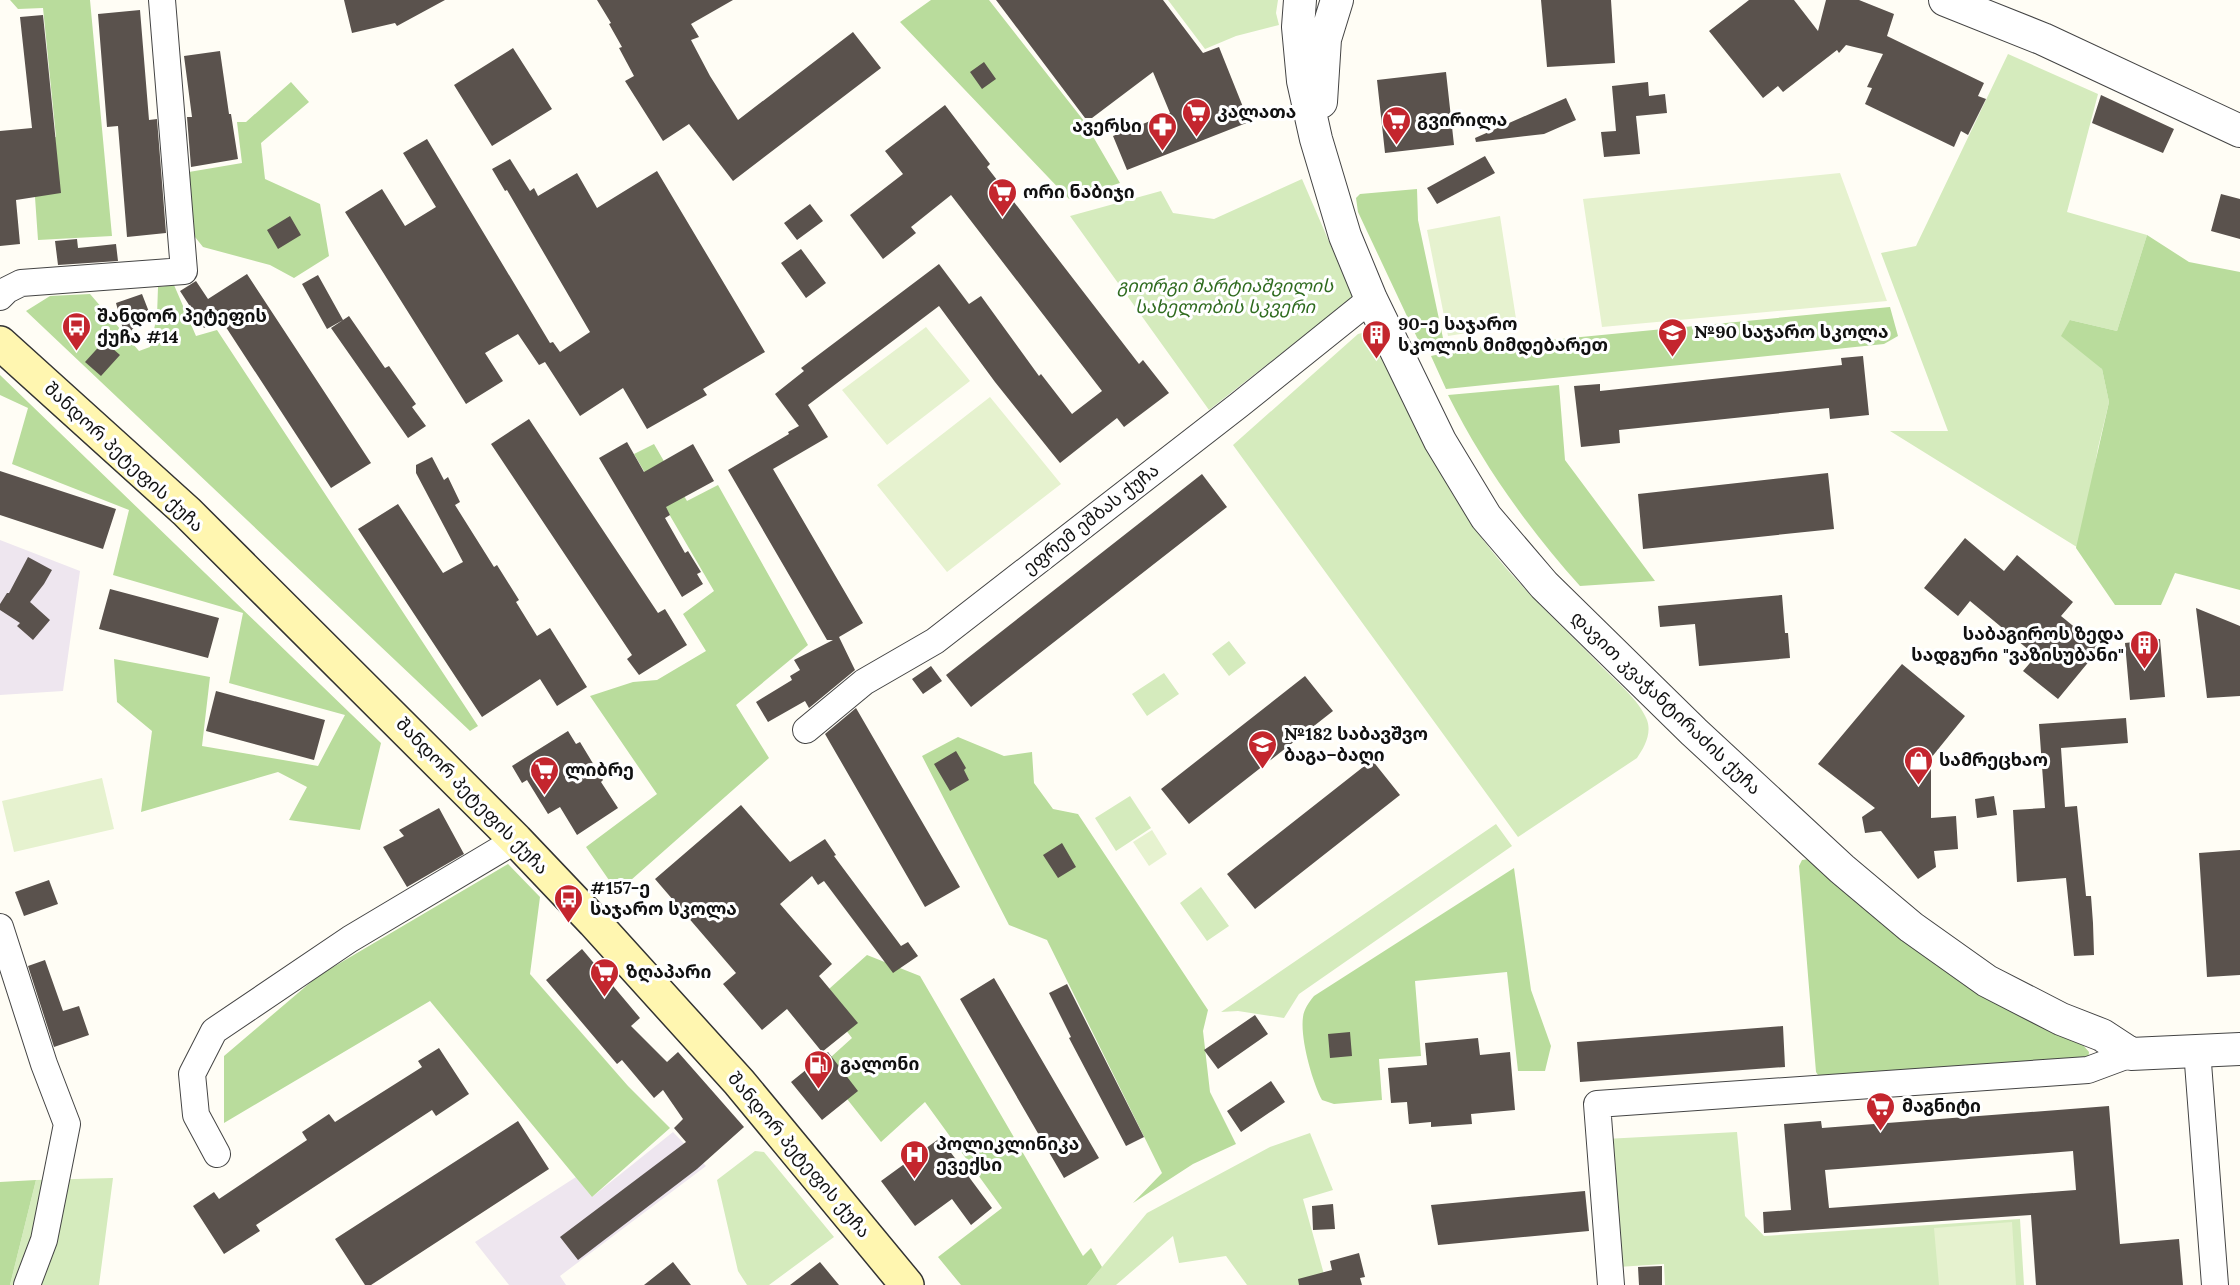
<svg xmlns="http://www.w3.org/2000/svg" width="2240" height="1285" font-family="Lora,'Noto Sans Georgian',serif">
<rect width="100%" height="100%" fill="#fffdf5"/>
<path fill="#eee6ef" d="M 0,540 L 80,571 L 63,691 L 0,695 Z
M 673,1132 L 706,1166 L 560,1276 L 566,1285 L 509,1285 L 475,1242 L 576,1177 L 592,1197 Z"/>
<path fill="#d5ebbd" d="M 1168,0 L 1278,0 L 1276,13 L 1279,25 L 1236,36 L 1205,49 Z
M 2008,54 L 2098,94 L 2067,212 L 2147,235 L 2117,331 L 2070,320 L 2102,369 L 2109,402 L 2098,448 L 2080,549 L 1890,431 L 1948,431 L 1881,253 L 1916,246 Z
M 1302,179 L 1353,297 L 1209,410 L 1070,216 L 1161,191 L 1173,213 L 1214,219 Z
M 1373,330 C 1407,406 1439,485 1491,550 C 1525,593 1566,629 1603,668 C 1618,683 1639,700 1647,720 C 1652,734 1644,748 1637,758 L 1518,837 L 1233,445 L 1358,334 Z
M 1229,641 L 1246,663 L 1229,676 L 1212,654 Z
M 1164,673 L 1179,694 L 1147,716 L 1132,694 Z
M 1130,796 L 1151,828 L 1116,851 L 1095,818 Z
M 1496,824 L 1512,846 L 1299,994 L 1284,1018 L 1238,1011 L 1221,1012 Z
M 1201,887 L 1229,926 L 1207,941 L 1180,903 Z
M 1737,1132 L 1745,1216 L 1764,1236 L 2020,1219 L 2024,1285 L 1665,1285 L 1664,1264 L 1618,1267 L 1605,1139 Z
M 1310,1133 L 1333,1190 L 1303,1199 L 1327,1285 L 1247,1285 L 1226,1256 L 1179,1263 L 1173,1236 L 1116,1285 L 1087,1285 L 1147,1213 L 1270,1147 Z
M 755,1151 L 764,1152 L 834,1237 L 769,1285 L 747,1285 L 738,1271 L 717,1180 Z
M 113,1178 L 99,1285 L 10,1285 L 36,1180 Z"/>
<path fill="#b9dc9c" d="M 10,0 L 90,0 L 112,236 L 38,240 L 31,140 L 56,137 L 43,8 L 18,9 Z
M 931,0 L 989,0 L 1084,121 L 1120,183 L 1069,199 L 900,22 Z
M 291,82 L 309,102 L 261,143 L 265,179 L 320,204 L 329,256 L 294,278 L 270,265 L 203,247 L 191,232 L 183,173 L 242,163 L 237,122 L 246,122 Z
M 1417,189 L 1418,220 L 1443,338 L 1421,346 L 1358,212 L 1356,198 L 1360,194 Z
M 2147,235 L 2189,262 L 2240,272 L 2240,590 L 2175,573 L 2161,605 L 2115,605 L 2076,548 L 2109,402 L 2102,369 L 2061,336 L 2070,320 L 2117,331 Z
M 174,285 L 196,336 L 217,330 L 478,726 L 470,731 L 26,311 L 50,296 L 90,294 L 139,351 L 150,347 L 157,316 L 158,287 Z
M 1890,307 L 1898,336 L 1884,344 L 1446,389 L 1431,356 L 1466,348 Z
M 0,375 L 381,743 L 360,830 L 289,820 L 307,787 L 278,772 L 141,812 L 152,731 L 117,702 L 114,659 L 210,677 L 202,746 L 318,766 L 345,715 L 229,683 L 243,613 L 113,575 L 129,510 L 12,464 L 28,408 L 0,395 Z
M 1559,385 L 1565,460 L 1655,581 L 1580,586 C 1528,528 1483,465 1448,395 Z
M 654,444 L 687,501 L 718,485 L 808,645 L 736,705 L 769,758 L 622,888 L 611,883 L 586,847 L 657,794 L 590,696 L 633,682 L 657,680 L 706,651 L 683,614 L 714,591 L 634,454 Z
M 958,737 L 1004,756 L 1032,752 L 1034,783 L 1053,809 L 1078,814 L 1208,1010 L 1203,1031 L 1210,1092 L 1236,1144 L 1193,1164 L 1133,1203 L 1162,1173 L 1047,940 L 1009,925 L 922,756 Z
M 1809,859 L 2077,1038 L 2089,1052 L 2088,1060 L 1822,1081 L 1816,1072 L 1799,866 L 1802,860 Z
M 508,864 L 540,897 L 530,974 L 628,1086 L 670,1128 L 592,1197 L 430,1001 L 224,1123 L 224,1056 L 318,976 Z
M 1514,868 L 1531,990 L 1551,1046 L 1545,1071 L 1518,1071 L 1507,972 L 1415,981 L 1421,1056 L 1379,1059 L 1382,1100 L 1334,1104 L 1322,1100 C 1312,1081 1300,1038 1303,1017 C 1304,1009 1309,1002 1314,996 Z
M 867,955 L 920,976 L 1083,1256 L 1091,1248 L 1102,1267 L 1087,1285 L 961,1285 L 938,1257 L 1002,1208 L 925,1102 L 881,1142 L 821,1066 L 852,1038 L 820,997 Z
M 36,1180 L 10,1285 L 0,1285 L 0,1182 Z"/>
<path fill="#e6f2cf" d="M 1840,173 L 1887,301 L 1602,327 L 1583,199 Z
M 1500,216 L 1517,325 L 1448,336 L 1427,230 Z
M 926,327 L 970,381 L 887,445 L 842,390 Z
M 990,397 L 1061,484 L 947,572 L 877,485 Z
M 102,778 L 114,829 L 14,852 L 2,801 Z
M 1152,830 L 1167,854 L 1149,866 L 1133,842 Z
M 2012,1222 L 2016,1285 L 1939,1285 L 1934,1228 Z"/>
<path fill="#5a524d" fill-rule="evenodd" d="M 344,0 L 445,0 L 397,26 L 395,23 L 352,33 Z
M 597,0 L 733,0 L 691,24 L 699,37 L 691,40 L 710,76 L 738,120 L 853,32 L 881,68 L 733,181 L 689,124 L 663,141 L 625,81 L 634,76 L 619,48 L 622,47 L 609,24 L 611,23 Z
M 996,0 L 1163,0 L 1203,53 L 1219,47 L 1249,122 L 1127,170 L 1113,136 L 1170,113 L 1153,72 L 1092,118 L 1085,118 Z
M 1541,0 L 1611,0 L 1615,63 L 1547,67 Z
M 1749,0 L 1794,0 L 1818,31 L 1826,0 L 1859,0 L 1894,14 L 1887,36 L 1984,83 L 1978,96 L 1986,99 L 1968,135 L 1961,131 L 1954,147 L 1865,104 L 1872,88 L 1867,87 L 1883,54 L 1846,45 L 1839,53 L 1837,50 L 1783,92 L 1778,86 L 1763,98 L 1709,31 Z
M 140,10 L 149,120 L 157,119 L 166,233 L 127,237 L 118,126 L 107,127 L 98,14 Z
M 43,15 L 61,193 L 16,200 L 20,244 L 0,246 L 0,131 L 32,128 L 20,17 Z
M 513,48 L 552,109 L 492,146 L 454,85 Z
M 220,51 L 229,114 L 231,114 L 238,159 L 191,167 L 187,117 L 192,117 L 184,56 Z
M 984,62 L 996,79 L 982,89 L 970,72 Z
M 1446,72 L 1454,145 L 1385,153 L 1377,80 Z
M 1648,82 L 1649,96 L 1665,94 L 1667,113 L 1636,116 L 1640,154 L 1604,157 L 1601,132 L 1616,131 L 1612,86 Z
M 2101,95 L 2174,129 L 2163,153 L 2092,123 Z
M 1566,98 L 1576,120 L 1544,134 L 1476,142 L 1475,138 Z
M 945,105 L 990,164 L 987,167 L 1139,364 L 1143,360 L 1169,393 L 1124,427 L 1117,418 L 1060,463 L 995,382 L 939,306 L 808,405 L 828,437 L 773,469 L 863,623 L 839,637 L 855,670 L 809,708 L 805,701 L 768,722 L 756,702 L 792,680 L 790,676 L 800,670 L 794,660 L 833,640 L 827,640 L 728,470 L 789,434 L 788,432 L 799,426 L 775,394 L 804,371 L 801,368 L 939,264 L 969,304 L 981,296 L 1039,376 L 1041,374 L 1072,414 L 1102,391 L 951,195 L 911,227 L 916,233 L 883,259 L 850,215 L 903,174 L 885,151 Z
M 427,139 L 550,343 L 553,342 L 560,352 L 590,332 L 507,190 L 505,191 L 492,169 L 510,159 L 530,191 L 534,188 L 538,196 L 577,173 L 597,208 L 657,171 L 765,352 L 703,389 L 707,395 L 647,429 L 623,388 L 580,416 L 545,362 L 539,365 L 518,334 L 485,353 L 503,381 L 466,404 L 345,212 L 382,189 L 405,226 L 436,207 L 403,153 Z
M 1485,156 L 1495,173 L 1437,204 L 1427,188 Z
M 2221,194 L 2240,199 L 2240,239 L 2211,231 Z
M 810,204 L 823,221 L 797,240 L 784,223 Z
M 290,216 L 301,235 L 278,249 L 267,230 Z
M 77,239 L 78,248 L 116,244 L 118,261 L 58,265 L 55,241 Z
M 801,249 L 826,283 L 806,298 L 781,263 Z
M 247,274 L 371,463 L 331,488 L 220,318 L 204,328 L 180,291 L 196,281 L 208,299 Z
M 318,275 L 343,320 L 327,329 L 302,284 Z
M 142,294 L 149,312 L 125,337 L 116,303 Z
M 349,316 L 385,368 L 389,366 L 416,404 L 412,407 L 426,426 L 408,438 L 331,328 Z
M 104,341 L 120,355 L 101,376 L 85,362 Z
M 1863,356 L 1869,415 L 1830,419 L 1829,408 L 1619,430 L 1620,443 L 1581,447 L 1574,386 L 1600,384 L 1600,391 L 1842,365 L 1841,358 Z
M 529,419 L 658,613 L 665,609 L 687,645 L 639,675 L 627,659 L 632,655 L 491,444 Z
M 627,442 L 644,472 L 693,444 L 714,481 L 666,507 L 670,515 L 665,518 L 685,553 L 688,551 L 701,572 L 697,574 L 703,584 L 682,597 L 599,458 Z
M 432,457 L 444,480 L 448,477 L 460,502 L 455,505 L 494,567 L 497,565 L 519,600 L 516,602 L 537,636 L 550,628 L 587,687 L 557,706 L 540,679 L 482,717 L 358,529 L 398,504 L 443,573 L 463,562 L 416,473 L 416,465 Z
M 0,471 L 116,509 L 103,549 L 0,515 Z
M 1828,473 L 1834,529 L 1643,549 L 1638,494 Z
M 1202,474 L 1227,507 L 971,707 L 946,675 Z
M 1965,538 L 2004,571 L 2017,555 L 2073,602 L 2061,616 L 2100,648 L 2058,699 L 2023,671 L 2036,656 L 1970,601 L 1958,616 L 1924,588 Z
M 28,557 L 52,570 L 44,584 L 30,602 L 50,620 L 33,640 L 17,626 L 20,623 L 0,610 L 0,604 L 7,593 L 9,593 Z
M 110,589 L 219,618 L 208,658 L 99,629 Z
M 1782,595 L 1785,633 L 1788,633 L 1790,658 L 1699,666 L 1695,624 L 1660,627 L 1658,606 Z
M 2196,608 L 2240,626 L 2240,696 L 2207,698 Z
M 2160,639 L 2165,697 L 2130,700 L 2125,643 Z
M 1902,664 L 1965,716 L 1931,758 L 1931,818 L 1956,816 L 1958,849 L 1934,851 L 1936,867 L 1918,879 L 1881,831 L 1865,833 L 1862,817 L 1875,808 L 1818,764 Z
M 931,666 L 942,681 L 923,694 L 912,679 Z
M 1305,676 L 1333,711 L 1189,824 L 1161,789 Z
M 216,691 L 325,720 L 314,760 L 206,731 Z
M 856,708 L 960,887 L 925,907 L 825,734 Z
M 2126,718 L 2128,743 L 2061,748 L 2065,807 L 2077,806 L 2086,896 L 2091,896 L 2093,923 L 2094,955 L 2074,956 L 2066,878 L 2017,882 L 2013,810 L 2045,808 L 2039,724 Z
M 568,731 L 576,744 L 580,742 L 603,780 L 601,782 L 618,808 L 577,835 L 560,807 L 548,814 L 527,780 L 522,783 L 512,766 Z
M 956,751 L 966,768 L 964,770 L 969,780 L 950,791 L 934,764 Z
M 1372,760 L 1400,795 L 1255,909 L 1227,874 Z
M 1994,796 L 1997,815 L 1977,818 L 1975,799 Z
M 741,805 L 790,862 L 825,839 L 836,855 L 834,856 L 901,946 L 908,942 L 918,956 L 893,973 L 824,881 L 818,885 L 812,876 L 780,904 L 832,964 L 819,976 L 858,1023 L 822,1052 L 787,1009 L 762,1030 L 723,984 L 736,973 L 655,879 Z
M 439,808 L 464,854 L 407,887 L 383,847 L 404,836 L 399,830 Z
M 1062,843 L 1076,867 L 1058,878 L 1043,855 Z
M 2240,850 L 2240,975 L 2207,977 L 2199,853 Z
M 49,880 L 58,904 L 24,916 L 15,892 Z
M 582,949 L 640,1018 L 631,1026 L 667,1062 L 678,1052 L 744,1127 L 697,1169 L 578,1260 L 560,1237 L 686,1142 L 674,1128 L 683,1119 L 663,1090 L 654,1098 L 622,1060 L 617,1064 L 546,980 Z
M 45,960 L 63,1011 L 79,1006 L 89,1035 L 54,1047 L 28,966 Z
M 994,978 L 1099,1158 L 1064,1178 L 960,999 Z
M 1067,984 L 1144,1137 L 1126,1146 L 1069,1038 L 1071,1037 L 1049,993 Z
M 1255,1015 L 1268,1034 L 1218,1069 L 1204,1050 Z
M 1783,1026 L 1785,1067 L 1580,1082 L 1577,1042 Z
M 1350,1032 L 1352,1056 L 1330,1058 L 1328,1034 Z
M 1478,1038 L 1480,1055 L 1510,1052 L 1515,1110 L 1471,1114 L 1472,1124 L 1431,1127 L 1431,1122 L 1409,1124 L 1407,1102 L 1391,1103 L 1388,1068 L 1427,1065 L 1425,1043 Z
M 439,1048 L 469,1094 L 436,1116 L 432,1110 L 256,1225 L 260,1231 L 224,1254 L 193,1206 L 214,1192 L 219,1199 L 307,1140 L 302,1132 L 329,1114 L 335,1122 L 422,1067 L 418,1061 Z
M 828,1052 L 858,1091 L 822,1120 L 791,1082 Z
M 1271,1081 L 1285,1102 L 1241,1132 L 1227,1111 Z
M 2109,1106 L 2120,1244 L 2179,1239 L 2183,1285 L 2036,1285 L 2031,1215 L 1764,1233 L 1763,1212 L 1791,1210 L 1784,1124 L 1821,1121 L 1822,1128 ZM 2073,1151 L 2076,1190 L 1829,1208 L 1825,1170 Z
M 518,1121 L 549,1169 L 371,1285 L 365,1285 L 335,1239 Z
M 940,1138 L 992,1208 L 971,1225 L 952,1199 L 915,1226 L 881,1181 Z
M 1585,1191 L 1589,1231 L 1438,1245 L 1431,1205 Z
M 1333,1204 L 1335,1229 L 1313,1230 L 1312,1206 Z
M 1359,1253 L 1365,1277 L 1360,1278 L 1362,1285 L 1299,1285 L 1298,1279 L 1332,1270 L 1330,1261 Z
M 673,1262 L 691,1285 L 644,1285 Z
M 820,1262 L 839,1285 L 790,1285 Z
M 1662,1266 L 1662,1285 L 1639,1285 L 1638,1267 Z"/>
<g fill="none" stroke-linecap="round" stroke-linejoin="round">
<defs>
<path id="minor" d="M 0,297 L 7,290 L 21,283 L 184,271 L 162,0
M 806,730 L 864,682 L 935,641 L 1239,405 L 1371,299
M 0,927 L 44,1064 L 67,1124 L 44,1240 L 27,1285
M 2197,1050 L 2215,1285
M 217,1154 L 196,1115 L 192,1074 L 214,1031 L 350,939 L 516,840
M 1611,1285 L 1597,1104 L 2088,1070 L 2131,1054"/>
<path id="tertiary" d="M 1300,0 L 1298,27 L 1303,81 L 1316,139 L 1345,236 L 1371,299 L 1440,441 L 1486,517 L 1544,585 L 1694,732 L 1842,869 L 1911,927 L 1987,981 L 2061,1019 L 2102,1035 L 2131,1054 L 2240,1049
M 1945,0 L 2043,39 L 2240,131
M 1321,102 L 1325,39 L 1337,0"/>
<path id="secondary" d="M 0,343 L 187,512 L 516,840 L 594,922 L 739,1082 L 907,1285"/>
</defs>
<use href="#minor" stroke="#444" stroke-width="28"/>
<use href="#tertiary" stroke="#444" stroke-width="34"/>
<use href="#secondary" stroke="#333" stroke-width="36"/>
<use href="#minor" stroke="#fff" stroke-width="26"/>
<use href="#tertiary" stroke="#fff" stroke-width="32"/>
<use href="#secondary" stroke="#fff6b0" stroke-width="33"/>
</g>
<defs>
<symbol id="supermarket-pin" viewBox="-11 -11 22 30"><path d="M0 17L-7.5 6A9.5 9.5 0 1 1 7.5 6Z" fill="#c4262e" stroke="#fff"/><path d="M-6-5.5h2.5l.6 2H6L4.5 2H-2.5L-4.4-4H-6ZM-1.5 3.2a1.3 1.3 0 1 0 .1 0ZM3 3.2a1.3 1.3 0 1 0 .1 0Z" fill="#fff"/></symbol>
<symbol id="pharmacy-pin" viewBox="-11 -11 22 30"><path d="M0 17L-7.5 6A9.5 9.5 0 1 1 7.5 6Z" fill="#c4262e" stroke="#fff"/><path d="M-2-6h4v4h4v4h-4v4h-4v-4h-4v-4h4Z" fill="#fff"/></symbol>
<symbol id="bus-pin" viewBox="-11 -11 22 30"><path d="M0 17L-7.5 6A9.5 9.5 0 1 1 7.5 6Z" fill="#c4262e" stroke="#fff"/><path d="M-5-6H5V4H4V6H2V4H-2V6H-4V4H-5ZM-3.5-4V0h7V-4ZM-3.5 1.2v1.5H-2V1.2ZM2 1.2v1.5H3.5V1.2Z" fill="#fff"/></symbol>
<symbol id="school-pin" viewBox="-11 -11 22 30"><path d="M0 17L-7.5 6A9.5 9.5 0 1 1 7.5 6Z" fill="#c4262e" stroke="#fff"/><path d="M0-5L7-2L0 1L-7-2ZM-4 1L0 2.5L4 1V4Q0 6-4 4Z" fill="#fff"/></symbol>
<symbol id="building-pin" viewBox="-11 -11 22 30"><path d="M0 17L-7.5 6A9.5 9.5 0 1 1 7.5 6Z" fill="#c4262e" stroke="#fff"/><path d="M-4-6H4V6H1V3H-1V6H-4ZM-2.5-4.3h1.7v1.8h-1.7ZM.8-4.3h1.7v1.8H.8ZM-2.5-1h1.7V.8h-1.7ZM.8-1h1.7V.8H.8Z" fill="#fff"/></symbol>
<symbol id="shop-pin" viewBox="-11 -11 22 30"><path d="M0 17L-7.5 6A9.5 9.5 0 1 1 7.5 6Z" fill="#c4262e" stroke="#fff"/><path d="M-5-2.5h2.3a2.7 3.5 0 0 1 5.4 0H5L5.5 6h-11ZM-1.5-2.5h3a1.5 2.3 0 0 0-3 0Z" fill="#fff"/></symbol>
<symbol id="fuel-pin" viewBox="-11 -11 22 30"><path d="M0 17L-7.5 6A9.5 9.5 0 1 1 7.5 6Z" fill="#c4262e" stroke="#fff"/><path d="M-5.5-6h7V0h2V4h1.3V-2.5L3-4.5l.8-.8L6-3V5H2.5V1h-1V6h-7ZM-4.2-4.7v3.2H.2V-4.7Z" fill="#fff"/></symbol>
<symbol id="hospital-pin" viewBox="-11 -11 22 30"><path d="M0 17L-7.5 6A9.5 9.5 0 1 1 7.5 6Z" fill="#c4262e" stroke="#fff"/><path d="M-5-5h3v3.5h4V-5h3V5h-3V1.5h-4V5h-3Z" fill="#fff"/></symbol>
</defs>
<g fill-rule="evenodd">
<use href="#supermarket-pin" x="1180" y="96" width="33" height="45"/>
<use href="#supermarket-pin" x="1380" y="104" width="33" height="45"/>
<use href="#pharmacy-pin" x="1146" y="110" width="33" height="45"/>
<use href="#supermarket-pin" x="986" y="176" width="33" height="45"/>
<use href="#bus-pin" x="60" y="310" width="33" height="45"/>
<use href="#school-pin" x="1656" y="316" width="33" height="45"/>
<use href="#building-pin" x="1360" y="318" width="33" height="45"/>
<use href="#building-pin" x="2128" y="628" width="33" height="45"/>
<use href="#school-pin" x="1246" y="728" width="33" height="45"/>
<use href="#shop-pin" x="1902" y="744" width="33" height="45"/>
<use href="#supermarket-pin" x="528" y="754" width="33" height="45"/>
<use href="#bus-pin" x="552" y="882" width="33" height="45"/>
<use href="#supermarket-pin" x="588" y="956" width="33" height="45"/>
<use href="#fuel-pin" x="802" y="1048" width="33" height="45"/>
<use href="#supermarket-pin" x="1864" y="1090" width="33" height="45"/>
<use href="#hospital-pin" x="898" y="1138" width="33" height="45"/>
</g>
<g text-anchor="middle" stroke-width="6" stroke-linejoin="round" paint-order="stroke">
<g font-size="18" font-weight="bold" fill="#111" stroke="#fff" text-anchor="start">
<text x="1217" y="118">კალათა</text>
<text x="1417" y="126">გვირილა</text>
<text x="1142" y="132" text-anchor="end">ავერსი</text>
<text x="1023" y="198">ორი ნაბიჯი</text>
<text x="97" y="322">შანდორ პეტეფის<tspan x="97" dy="21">ქუჩა #14</tspan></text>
<text x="1398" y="330">90-ე საჯარო<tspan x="1398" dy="21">სკოლის მიმდებარეთ</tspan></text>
<text x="1694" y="338">№90 საჯარო სკოლა</text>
<text x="2124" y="640" text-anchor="end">საბაგიროს ზედა<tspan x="2124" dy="21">სადგური "ვაზისუბანი"</tspan></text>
<text x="1284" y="740">№182 საბავშვო<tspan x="1284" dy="21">ბაგა–ბაღი</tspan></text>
<text x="1939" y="766">სამრეცხაო</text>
<text x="565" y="776">ლიბრე</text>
<text x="590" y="894">#157-ე<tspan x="590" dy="21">საჯარო სკოლა</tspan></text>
<text x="626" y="978">ზღაპარი</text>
<text x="840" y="1070">გალონი</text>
<text x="1902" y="1112">მაგნიტი</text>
<text x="936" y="1150">პოლიკლინიკა<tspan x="936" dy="21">ევექსი</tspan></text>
</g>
<g font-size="18" font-style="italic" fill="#2f6b1f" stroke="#fff">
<text x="1225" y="292">გიორგი მარტიაშვილის<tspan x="1225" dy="21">სახელობის სკვერი</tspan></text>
</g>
<g font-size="18" fill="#111" stroke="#fff">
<text transform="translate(124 457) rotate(43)" y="6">შანდორ პეტეფის ქუჩა</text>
<text transform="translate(1091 519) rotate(-38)" y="6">ეფრემ ეშბას ქუჩა</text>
<text transform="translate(1666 703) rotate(44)" y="6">დავით კვაჭანტირაძის ქუჩა</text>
<text transform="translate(472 796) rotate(46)" y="6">შანდორ პეტეფის ქუჩა</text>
<text transform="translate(799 1155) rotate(50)" y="6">შანდორ პეტეფის ქუჩა</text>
</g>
</g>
</svg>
